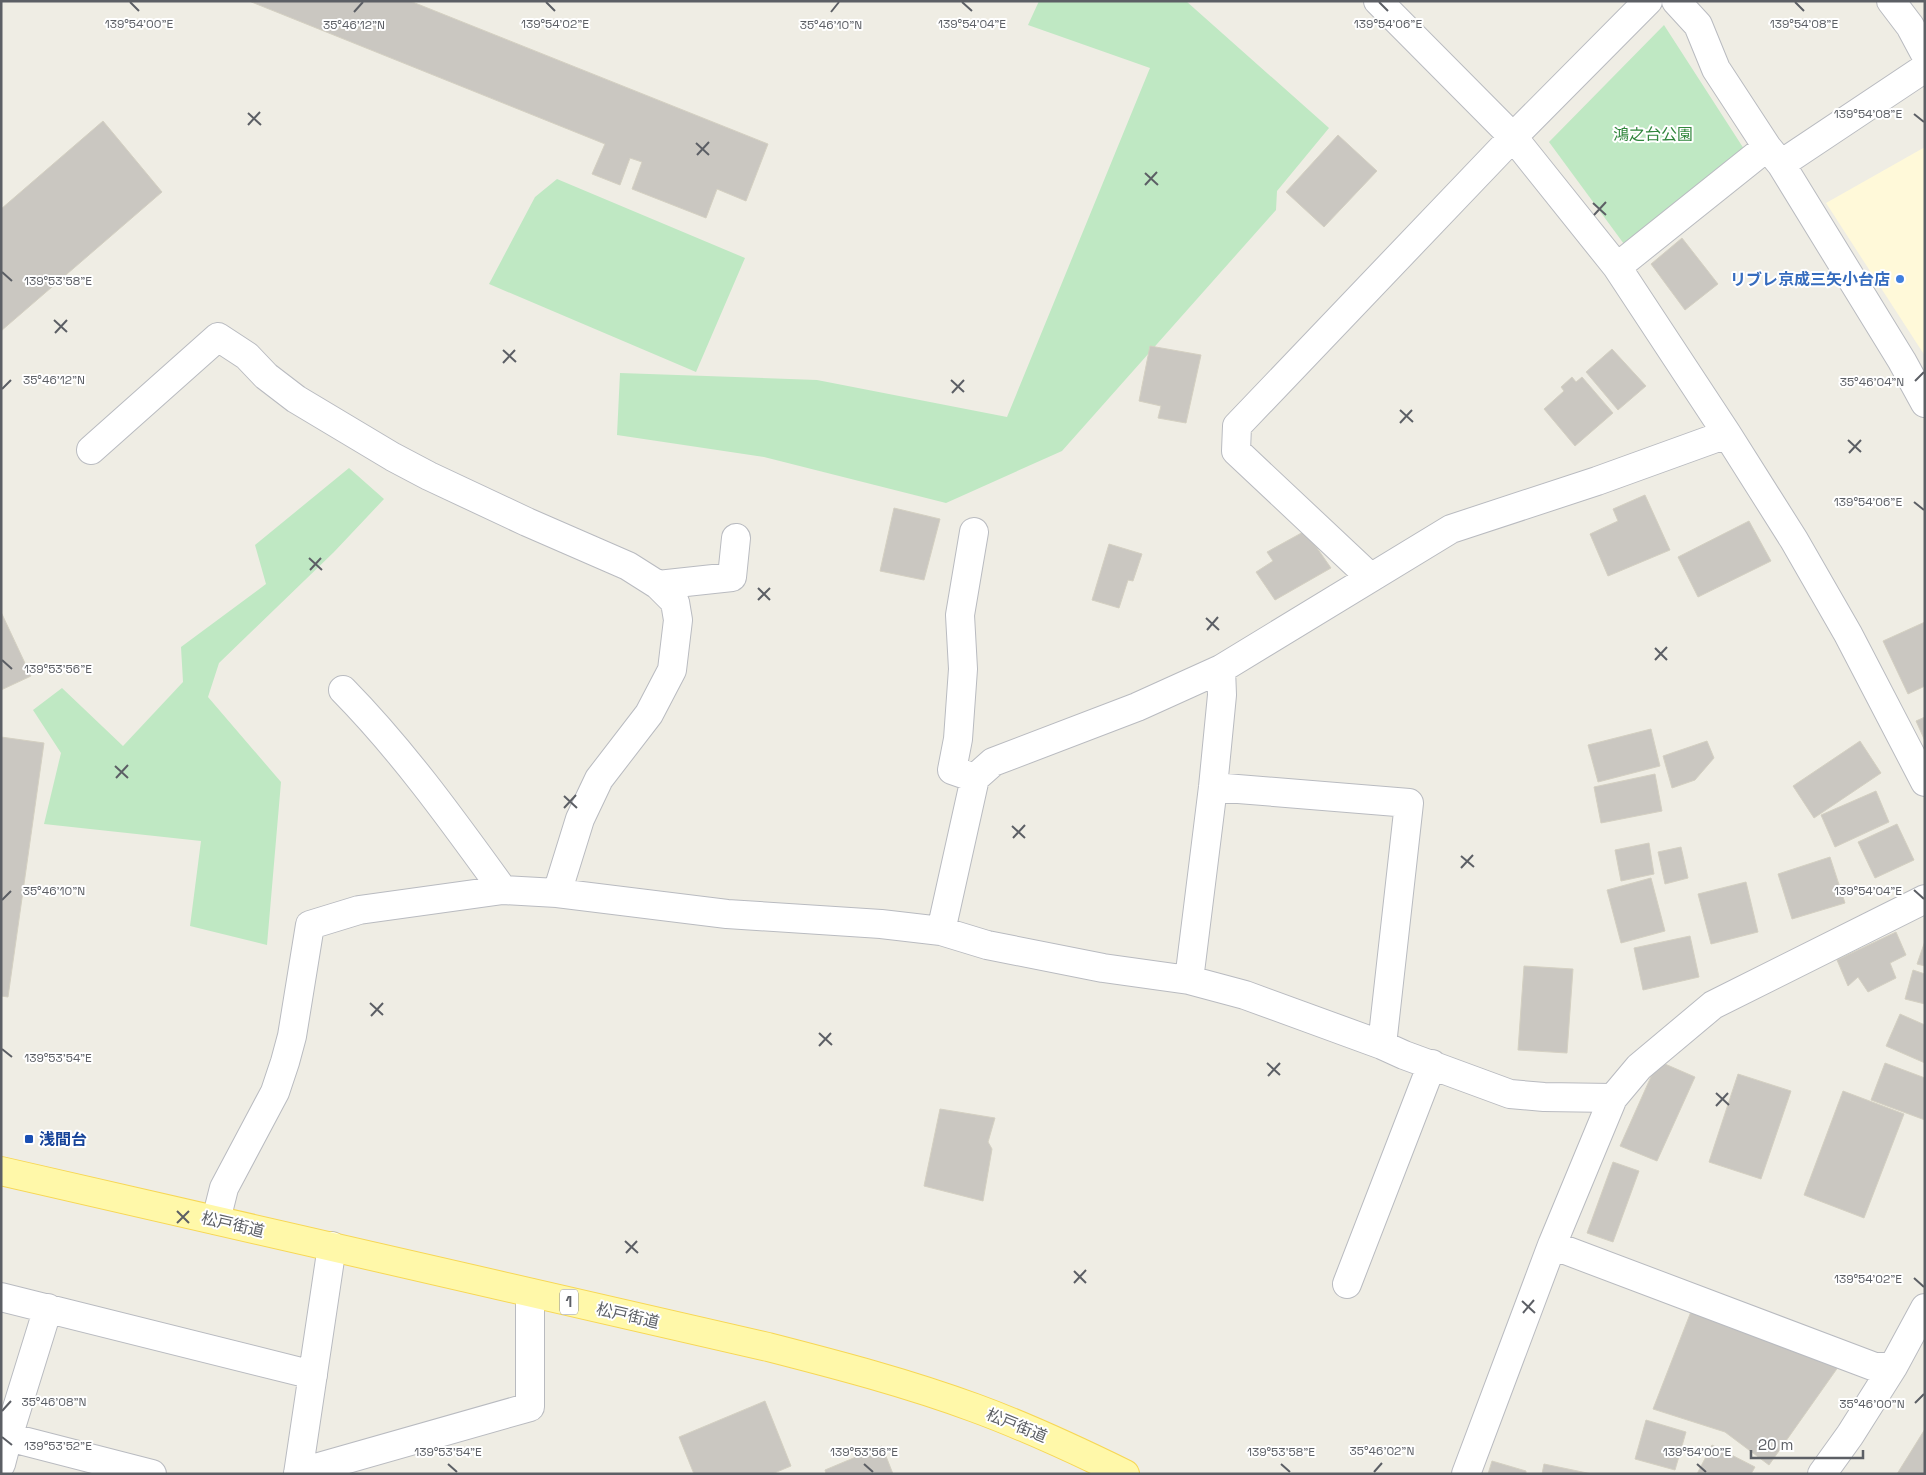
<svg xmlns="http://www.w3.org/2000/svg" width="1926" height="1475" font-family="'Space Grotesk','Noto Sans JP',sans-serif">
<rect width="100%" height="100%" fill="#efede4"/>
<path fill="#fff9d9" d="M 1925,147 L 1925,356 L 1826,203 Z"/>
<path fill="#bfe8c3" d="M 1039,1 L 1186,1 L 1329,128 L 1277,191 L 1276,210 L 1062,451 L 946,503 L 764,457 L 617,435 L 620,373 L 817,380 L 1007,417 L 1150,68 L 1028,25 Z
M 1664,25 L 1744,149 L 1624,244 L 1549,142 Z
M 557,179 L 745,258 L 696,372 L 489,284 L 535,197 Z
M 349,468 L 384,499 L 334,552 L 219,663 L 208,697 L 281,782 L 267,945 L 190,926 L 201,841 L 44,824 L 61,753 L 33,710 L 62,688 L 123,746 L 183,682 L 181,647 L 266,584 L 255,545 Z"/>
<path fill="#cac7c1" stroke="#d4d0c2" d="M 249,1 L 410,1 L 768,144 L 746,201 L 717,189 L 706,218 L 632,189 L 642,162 L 630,158 L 620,185 L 592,174 L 605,144 Z
M 103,121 L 162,192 L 1,331 L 1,209 Z
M 1338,135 L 1377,171 L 1324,227 L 1286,192 Z
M 1682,238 L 1718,284 L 1685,310 L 1651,264 Z
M 1150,346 L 1201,355 L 1186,423 L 1158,418 L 1161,406 L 1139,401 Z
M 1612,349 L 1646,386 L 1618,410 L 1586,372 Z
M 1572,377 L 1576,382 L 1582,377 L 1613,413 L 1575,446 L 1544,409 L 1564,391 L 1561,387 Z
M 1645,495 L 1670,550 L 1608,576 L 1590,534 L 1618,521 L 1613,509 Z
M 894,508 L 940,519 L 924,580 L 880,571 Z
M 1749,521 L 1771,561 L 1698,597 L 1678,557 Z
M 1305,531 L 1331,568 L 1275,600 L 1256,572 L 1273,561 L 1267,552 Z
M 1109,544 L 1142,554 L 1133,581 L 1128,580 L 1119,608 L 1092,600 Z
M 1,612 L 31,676 L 1,690 Z
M 1925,622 L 1925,686 L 1908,694 L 1883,641 Z
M 1925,717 L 1925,741 L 1916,721 Z
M 1651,729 L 1660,766 L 1598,782 L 1588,745 Z
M 1,737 L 44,743 L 8,997 L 1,996 Z
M 1707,741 L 1714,758 L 1695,780 L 1672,788 L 1663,756 Z
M 1860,741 L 1881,773 L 1814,818 L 1793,786 Z
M 1655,774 L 1662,811 L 1601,823 L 1594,787 Z
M 1876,791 L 1889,822 L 1835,847 L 1821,815 Z
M 1897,824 L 1914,860 L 1875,878 L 1858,842 Z
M 1649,843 L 1654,874 L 1621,881 L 1615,850 Z
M 1681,847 L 1688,878 L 1665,884 L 1658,852 Z
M 1830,857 L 1845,903 L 1792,919 L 1778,874 Z
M 1651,878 L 1665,931 L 1621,943 L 1607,890 Z
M 1746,882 L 1758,932 L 1711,944 L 1698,894 Z
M 1896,932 L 1906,955 L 1890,963 L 1896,978 L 1868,992 L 1858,977 L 1848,986 L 1837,960 Z
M 1690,936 L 1699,977 L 1643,990 L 1634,948 Z
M 1925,941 L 1925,966 L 1917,964 Z
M 1524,966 L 1573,969 L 1567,1053 L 1518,1050 Z
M 1913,970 L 1925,974 L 1925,1004 L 1905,999 Z
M 1900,1014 L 1925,1025 L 1925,1063 L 1886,1046 Z
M 1658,1061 L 1695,1077 L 1657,1161 L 1620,1146 Z
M 1885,1063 L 1925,1078 L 1925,1120 L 1871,1100 Z
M 1738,1074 L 1791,1091 L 1761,1179 L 1709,1162 Z
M 1843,1091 L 1904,1114 L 1864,1218 L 1804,1195 Z
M 940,1109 L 995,1118 L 988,1142 L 992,1149 L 983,1201 L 924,1186 Z
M 1613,1162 L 1639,1171 L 1613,1242 L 1587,1233 Z
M 1692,1309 L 1728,1327 L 1841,1363 L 1769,1465 L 1725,1432 L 1653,1409 Z
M 765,1401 L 791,1466 L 772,1474 L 694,1474 L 679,1437 Z
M 1646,1420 L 1686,1432 L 1675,1470 L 1635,1459 Z
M 1925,1429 L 1925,1474 L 1897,1474 Z
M 1712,1445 L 1755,1467 L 1751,1474 L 1697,1474 Z
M 882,1446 L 893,1474 L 826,1474 L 825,1470 Z
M 1492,1461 L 1526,1471 L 1526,1474 L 1488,1474 Z
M 1544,1464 L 1592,1474 L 1542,1474 Z"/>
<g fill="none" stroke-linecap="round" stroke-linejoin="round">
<defs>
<path id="minor" d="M 1378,1 L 1513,137 L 1617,267 L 1727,434 L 1794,540 L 1848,634 L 1925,782
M 1676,1 L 1698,25 L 1716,69 L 1767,147 L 1781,164 L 1925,68
M 1891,1 L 1910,26 L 1925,54
M 1781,164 L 1902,361 L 1925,403
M 1617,267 L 1767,147
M 91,450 L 218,337 L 247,356 L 266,376 L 296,399 L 393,457 L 429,476 L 527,522 L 628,566 L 658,585 L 675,602 L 678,620 L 672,670 L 649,714 L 599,779 L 580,819 L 557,893
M 974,532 L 960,615 L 963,669 L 958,739 L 952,770 L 975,778
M 1370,577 L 1236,451 L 1237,426 L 1513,137 L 1648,1
M 658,585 L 732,577 L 736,538
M 343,690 C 403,751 453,821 503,890
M 1213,787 L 1409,803 L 1382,1045
M 941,931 L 975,778 L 993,762 L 1137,707 L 1221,669 L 1451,529 L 1597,481 L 1727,434
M 1189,980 L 1213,787 L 1222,695 L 1221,669
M 216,1220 L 224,1188 L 275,1092 L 285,1062 L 292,1036 L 310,925 L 359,910 L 503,890 L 557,893 L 727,914 L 881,924 L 941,931 L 987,945 L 1103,968 L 1189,980 L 1245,995 L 1382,1045 L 1404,1055 L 1510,1094 L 1544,1097 L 1613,1098
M 1552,1245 L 1875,1367 L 1893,1367
M 1347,1284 L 1432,1064
M 1,1297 L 313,1375
M 8,1437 L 152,1474
M 1,1464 L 8,1437 L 48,1308
M 298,1473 L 530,1407 L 530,1293
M 298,1474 L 332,1246
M 1466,1474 L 1552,1245 L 1613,1098 L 1639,1067 L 1713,1005 L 1925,899
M 1822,1474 L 1850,1435 L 1893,1367 L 1925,1308"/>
<path id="major" d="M 1,1171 L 768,1347 C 838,1365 907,1383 975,1408 C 1027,1427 1076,1450 1125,1474"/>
</defs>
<use href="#minor" stroke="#b9bbc0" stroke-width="30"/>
<use href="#major" stroke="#f7d755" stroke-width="30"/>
<use href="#minor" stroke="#fff" stroke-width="28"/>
<use href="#major" stroke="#fff8a9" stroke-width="28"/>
</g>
<path fill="none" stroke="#5c5f65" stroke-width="2" d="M 130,2 L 139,11M 546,2 L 555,11M 962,2 L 972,11M 1379,2 L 1388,11M 1795,2 L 1804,11M 354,12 L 363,2M 831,12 L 839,2M 248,113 L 261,125M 1914,114 L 1924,122M 248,125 L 260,112M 696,143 L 709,155M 697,155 L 709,142M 1145,173 L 1158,185M 1145,185 L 1157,172M 1593,203 L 1606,215M 1594,215 L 1606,202M 2,272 L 12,281M 54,320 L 67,332M 55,333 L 67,320M 503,350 L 516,362M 503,363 L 515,350M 951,380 L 964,392M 1915,381 L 1924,372M 2,389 L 11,380M 952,393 L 964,380M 1400,410 L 1413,422M 1400,423 L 1412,410M 1848,440 L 1861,452M 1849,453 L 1861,440M 1914,502 L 1924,510M 309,558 L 322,570M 310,570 L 321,558M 758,588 L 770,600M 758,600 L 770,588M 1206,618 L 1219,630M 1207,630 L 1218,617M 1655,648 L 1667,660M 2,660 L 12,669M 1655,660 L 1667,647M 115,766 L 128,778M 116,778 L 128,765M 564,796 L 577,808M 564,808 L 576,795M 1012,826 L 1025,838M 1013,838 L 1025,825M 1461,856 L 1474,867M 1461,868 L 1473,855M 1914,890 L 1924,899M 2,900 L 11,891M 370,1003 L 383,1015M 371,1016 L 383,1003M 819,1033 L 832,1045M 819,1046 L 831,1033M 2,1049 L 12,1057M 1267,1063 L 1280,1075M 1268,1076 L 1280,1063M 1716,1093 L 1729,1105M 1716,1106 L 1728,1093M 177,1211 L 189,1223M 177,1223 L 189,1211M 625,1241 L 638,1253M 626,1253 L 637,1241M 1074,1271 L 1086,1283M 1914,1278 L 1924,1287M 1074,1283 L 1086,1270M 1522,1301 L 1535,1313M 1523,1313 L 1534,1300M 1915,1403 L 1924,1394M 2,1411 L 11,1401M 2,1437 L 12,1445M 448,1464 L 457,1472M 864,1464 L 873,1472M 1281,1464 L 1290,1472M 1697,1464 L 1706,1472M 1374,1472 L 1382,1463"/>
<circle fill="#3f7fe0" stroke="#fff" stroke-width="2" cx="1900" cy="279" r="5"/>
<rect fill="#1a4fb4" stroke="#fff" stroke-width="2" x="24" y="1134" width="10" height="10" rx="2.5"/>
<g text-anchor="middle" stroke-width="4" stroke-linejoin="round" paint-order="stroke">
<rect fill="#fff" stroke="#8d8f93" stroke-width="1" x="560" y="1289.5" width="18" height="25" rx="4"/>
<g font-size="15" font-weight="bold" fill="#5c5f65">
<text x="569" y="1307">1</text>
</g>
<g font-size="16" fill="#31863d" stroke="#fff">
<text x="1653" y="140">鴻之台公園</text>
</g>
<g font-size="16" font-weight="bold" fill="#366cbe" stroke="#fff" text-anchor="end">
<text x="1890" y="285">リブレ京成三矢小台店</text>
</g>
<g font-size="16" font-weight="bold" fill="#164399" stroke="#fff" text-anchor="start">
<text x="39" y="1145">浅間台</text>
</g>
<g font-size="16" fill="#5c5f65" stroke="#fff">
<text transform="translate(233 1224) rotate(13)" y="6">松戸街道</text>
<text transform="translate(628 1315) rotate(13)" y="6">松戸街道</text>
<text transform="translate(1017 1425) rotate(22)" y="6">松戸街道</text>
</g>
</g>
<g font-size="12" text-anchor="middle" fill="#5c5f65" stroke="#fff" stroke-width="4" stroke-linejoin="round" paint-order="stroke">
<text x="139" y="28">139°54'00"E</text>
<text x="555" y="28">139°54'02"E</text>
<text x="972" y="28">139°54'04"E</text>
<text x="1388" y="28">139°54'06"E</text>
<text x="1804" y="28">139°54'08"E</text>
<text x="354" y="29">35°46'12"N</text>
<text x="831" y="29">35°46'10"N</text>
<text x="1868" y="118">139°54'08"E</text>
<text x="58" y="285">139°53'58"E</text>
<text x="54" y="384">35°46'12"N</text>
<text x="1872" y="386">35°46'04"N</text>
<text x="1868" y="506">139°54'06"E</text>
<text x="58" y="673">139°53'56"E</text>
<text x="1868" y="895">139°54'04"E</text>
<text x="54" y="895">35°46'10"N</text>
<text x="58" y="1062">139°53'54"E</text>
<text x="1868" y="1283">139°54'02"E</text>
<text x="54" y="1406">35°46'08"N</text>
<text x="1872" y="1408">35°46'00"N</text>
<text x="58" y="1450">139°53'52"E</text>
<text x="1382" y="1455">35°46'02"N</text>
<text x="448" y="1456">139°53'54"E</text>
<text x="864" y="1456">139°53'56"E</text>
<text x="1281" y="1456">139°53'58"E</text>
<text x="1697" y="1456">139°54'00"E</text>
</g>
<rect width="1926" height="1475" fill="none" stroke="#5c5f65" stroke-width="5"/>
<path d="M1751 1450v8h112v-8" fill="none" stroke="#5c5f65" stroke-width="2.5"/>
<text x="1758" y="1450" font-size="15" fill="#5c5f65" stroke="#ffffff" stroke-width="4" paint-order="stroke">20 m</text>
</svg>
